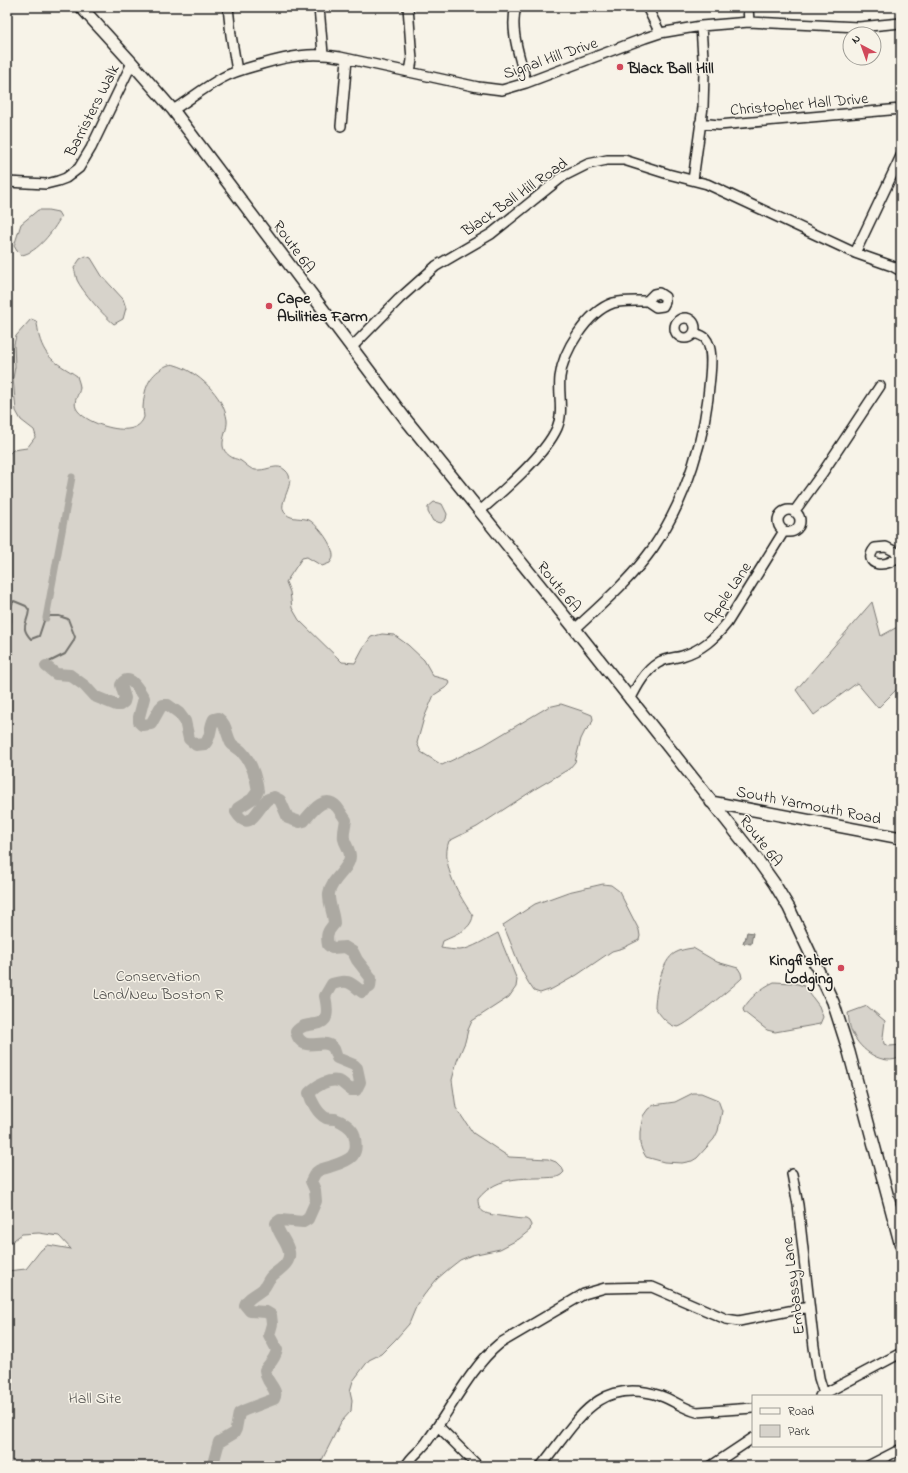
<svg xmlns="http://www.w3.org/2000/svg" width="908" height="1473" font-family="'Indie Flower',sans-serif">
<rect width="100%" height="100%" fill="#f7f3e8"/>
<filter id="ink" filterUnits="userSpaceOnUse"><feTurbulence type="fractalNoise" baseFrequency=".025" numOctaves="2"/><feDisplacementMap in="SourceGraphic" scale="8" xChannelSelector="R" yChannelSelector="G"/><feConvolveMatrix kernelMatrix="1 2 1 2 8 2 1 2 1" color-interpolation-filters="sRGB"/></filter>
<g filter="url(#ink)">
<path fill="#d7d3cb" stroke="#7a7874" d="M 38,210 L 48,210 L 58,212 L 61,217 C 53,231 38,252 22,255 L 17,251 L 14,246 L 21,224 Z
M 86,256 L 91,258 L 102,276 L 123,299 L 126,308 L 123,319 L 114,324 C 104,316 82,291 77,280 C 76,276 75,271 74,268 L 80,259 Z
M 31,319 L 36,321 C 38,326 38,331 39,336 C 46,361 58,363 77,376 C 78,380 80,384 80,388 C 79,395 73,400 76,408 C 80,416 92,422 101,425 C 113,429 138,435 144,417 C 144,414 143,411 143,408 C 144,392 147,378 161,369 C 165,366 171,363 175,365 C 197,371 224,396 227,420 C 228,428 222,438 223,446 C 224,452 228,455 233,458 C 235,459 238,459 241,461 C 247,465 251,471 259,470 C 268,470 278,463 285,470 C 300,482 274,504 286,514 C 292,520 302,517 309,520 C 318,525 334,546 333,557 C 333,559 331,561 330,563 L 322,566 L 307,557 L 302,558 L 286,582 L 290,592 L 292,608 L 299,620 L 342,662 L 355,663 L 363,648 L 371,637 L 382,634 L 394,635 L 408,645 L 424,660 L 433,676 L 448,680 L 450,683 L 448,686 L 434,695 L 424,718 L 417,743 L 421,752 L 442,765 L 484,745 L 548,707 L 561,704 L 582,711 L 592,715 L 593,719 L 591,725 L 585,731 L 581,739 L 575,762 L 569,769 L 535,789 L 477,827 L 449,841 C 440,865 460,897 473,916 C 471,930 454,936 443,941 L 441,948 C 447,949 454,950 460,950 C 471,949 488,938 498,933 L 517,980 L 516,987 L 509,997 L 472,1021 L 468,1030 L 465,1042 L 457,1061 L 452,1080 L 456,1108 L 473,1133 L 509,1157 L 548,1159 L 556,1162 L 562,1168 L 564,1172 L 561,1175 L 557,1177 C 527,1180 499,1173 478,1199 C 478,1214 488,1214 500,1216 C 509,1217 517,1219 526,1219 L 529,1221 L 531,1225 L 530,1230 L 519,1239 L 500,1249 L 472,1255 L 460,1260 L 451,1267 L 437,1279 L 424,1295 L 416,1307 L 409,1324 L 395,1340 L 381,1354 L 369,1360 L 353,1381 L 350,1391 L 352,1400 L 351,1411 L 341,1422 L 319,1466 L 7,1466 L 7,1271 L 26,1269 L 41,1250 L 48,1245 L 71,1249 L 59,1236 L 39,1233 L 22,1234 L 7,1245 L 7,456 L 13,450 L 27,448 L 36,436 L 34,430 L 21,420 L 16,411 L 13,378 L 15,367 L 14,344 L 16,336 Z
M 434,502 L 442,504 L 447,514 L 446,519 L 441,523 L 433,521 L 428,512 L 428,507 Z
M 872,602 L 881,636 L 901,625 L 901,685 L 878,708 L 857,683 L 814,715 L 796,690 Z
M 603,884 L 611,885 L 619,891 L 639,930 L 640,936 L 639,940 L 623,948 L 612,951 L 577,975 L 552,989 L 540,993 L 534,991 C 519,971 514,948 503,925 L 535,904 L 568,892 Z
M 693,948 L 717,962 L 738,968 L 741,973 L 742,978 C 734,986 686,1026 678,1027 C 669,1027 659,1014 655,1007 C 655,993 662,960 675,953 C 680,950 686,949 693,948 Z
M 774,982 L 794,983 L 804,986 L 819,1006 L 823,1017 L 820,1024 L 775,1032 L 767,1030 L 744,1012 L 743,1009 C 751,997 761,988 774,982 Z
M 867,1006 L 885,1021 L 883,1037 L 884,1044 L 890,1046 L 901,1045 L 901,1057 C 883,1067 860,1050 853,1034 C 849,1027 849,1020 848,1013 Z
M 693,1093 L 701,1093 L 718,1100 L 722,1111 L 718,1131 L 714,1139 L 697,1158 L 692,1161 L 682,1163 L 664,1162 L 646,1157 L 642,1150 L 640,1144 L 640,1132 L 643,1116 L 648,1109 L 654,1105 L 675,1102 Z"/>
<path fill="#aca9a2" stroke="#72716c" d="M 747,932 L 753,933 L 751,944 L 743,943 L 744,940 L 745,940 Z"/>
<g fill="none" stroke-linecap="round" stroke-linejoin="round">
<path stroke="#72716c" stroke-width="2" d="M 7,629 C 16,619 5,609 14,601 L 26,606 L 29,610 C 28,624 19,626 31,639 L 39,636 L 44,621 L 50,616 L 59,616 L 68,619 L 75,637 L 73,642 L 65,654 L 49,662 L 46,666"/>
<path stroke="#aca9a2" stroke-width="7" d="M 46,618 L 72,477"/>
<path stroke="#aca9a2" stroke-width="12" d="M 46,666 L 56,674 L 70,675 L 85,686 L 94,696 L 116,705 L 120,705 L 124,702 L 125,698 L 121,685 C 129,671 139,690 144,698 L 139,717 L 139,722 L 142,725 L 151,724 L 160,708 L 163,705 L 168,705 L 179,713 L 185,721 L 189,739 L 196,745 L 205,744 C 212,736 209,728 214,719 L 218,718 C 227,724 226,734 231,743 C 233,746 238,748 241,751 C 251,761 256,777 258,791 L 252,799 L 238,808 L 236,812 C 250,835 258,806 268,799 C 270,798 272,798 274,797 L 280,800 L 288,818 L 300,822 L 304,821 C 311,813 324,793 337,807 C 340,811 343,816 346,820 C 345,826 343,833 344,839 C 345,844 350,850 350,856 C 350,869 331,879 329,893 C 328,904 334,913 334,924 C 327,932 326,935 328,945 L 332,948 L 345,947 L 353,952 L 357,960 L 371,978 L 370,987 L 362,992 C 350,982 348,979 332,984 L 325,996 C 334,1038 309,1015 296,1032 C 297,1035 298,1039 301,1041 C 310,1050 326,1037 334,1049 C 335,1052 336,1055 337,1058 L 354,1065 L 357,1068 L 360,1082 L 356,1090 L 351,1090 C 348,1088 344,1084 341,1082 C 330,1077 316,1086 309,1093 C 311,1101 318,1114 326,1118 C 329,1119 332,1119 335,1119 C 342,1121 352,1128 354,1134 C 360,1156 351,1160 332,1166 C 328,1168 322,1168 318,1171 C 314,1173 313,1178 311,1181 L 315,1190 L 316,1201 L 308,1219 L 303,1222 L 280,1220 L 276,1223 C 278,1234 287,1241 289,1252 C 291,1265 277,1270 270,1278 C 267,1282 266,1286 263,1289 C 257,1294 247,1298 245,1305 L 250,1311 L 266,1312 L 271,1315 L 272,1324 L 269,1335 L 277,1350 C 275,1359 270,1363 265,1370 C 266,1374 266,1377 268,1380 C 272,1387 278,1392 274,1399 L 245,1410 L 239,1413 L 236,1429 L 234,1433 L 219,1442 L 217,1449 L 213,1464 L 211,1466"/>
<defs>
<path id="minor" d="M 228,7 L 231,35 L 237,71
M 319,7 L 323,54
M 408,7 L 412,60 L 410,72
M 516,7 C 509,31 521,59 526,83
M 647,7 L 660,33
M 748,7 L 749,22
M 173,110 C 189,100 205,87 222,78 C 234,71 248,68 262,64 C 290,56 311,52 340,57 L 478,87 L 502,90 L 526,83 L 645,38 L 660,33 L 701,26 L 749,22 L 859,27 L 901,23
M 700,123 L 719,125 L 901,109
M 341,126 L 347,59
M 693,180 L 703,107 L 704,73 L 701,26
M 7,182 L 46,184 L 58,181 L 66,178 L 79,168 L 91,148 L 132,63
M 855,253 L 901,156
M 659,293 L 665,297 L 665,302 L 663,306 L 656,307 L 647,301 L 654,294 Z
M675 328a10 10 0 1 1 20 0a10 10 0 1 1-20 0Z
M 351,348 L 399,299 L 436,266 L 491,234 L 562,177 L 588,164 L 607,160 L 624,160 L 668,174 L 707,184 L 855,253 L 892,266 L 901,271
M778 521a11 11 0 1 1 22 0a11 11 0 1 1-22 0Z
M 480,511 C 503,491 545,455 557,428 C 564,412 558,394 560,377 C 563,351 587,312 613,303 C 624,300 636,301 647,301
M 794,512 L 823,472 L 880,386
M 886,547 L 900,554 C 889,570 860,566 875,548 Z
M 575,629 C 602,604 631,579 653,548 C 687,498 706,436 710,377 C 711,366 713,347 705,338 C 702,335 697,334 694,333
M 630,700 C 637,686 645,671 658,663 C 665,658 675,658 682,656 C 702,650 715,638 727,623 L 784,531
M 792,1174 L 798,1205 L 814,1347 L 819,1378 L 824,1394
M 820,1396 L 901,1353
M 438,1426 L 478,1466
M 406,1466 C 411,1456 422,1450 428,1440 C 450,1410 471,1367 499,1344 L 584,1294 L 605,1288 L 652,1287 L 726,1319 L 739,1321 L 809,1307
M 541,1466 C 576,1424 596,1375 661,1396 C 673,1400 684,1409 697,1412 L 753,1408
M 711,1466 L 753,1438
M 868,1466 L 901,1449"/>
<path id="major" d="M 81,7 L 132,63 L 173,110 L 407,421 L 575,629 L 757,859 L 774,883 L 789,908 L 833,1002 L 849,1052 L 901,1246
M 711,802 L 901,838"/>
</defs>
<use href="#minor" stroke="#1c1c1c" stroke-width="12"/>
<use href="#major" stroke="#1c1c1c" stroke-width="14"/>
<use href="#minor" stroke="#f7f3e8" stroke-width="9"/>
<use href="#major" stroke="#f7f3e8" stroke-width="11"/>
</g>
</g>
<g fill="#d1495b" stroke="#f7f3e8" stroke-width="1.5">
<circle cx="620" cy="67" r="4"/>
<circle cx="269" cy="306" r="4"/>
<circle cx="841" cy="968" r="4"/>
</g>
<g text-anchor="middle" stroke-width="3" stroke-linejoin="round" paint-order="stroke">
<g font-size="16" fill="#1c1c1c" stroke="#f7f3e8">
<text transform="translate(550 57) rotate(-19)" y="6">Signal Hill Drive</text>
<text transform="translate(799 103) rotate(-5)" y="6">Christopher Hall Drive</text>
<text transform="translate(91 110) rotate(-63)" y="6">Barristers Walk</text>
<text transform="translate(514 196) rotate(-35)" y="6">Black Ball Hill Road</text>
<text transform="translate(295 246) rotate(54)" y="6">Route 6A</text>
<text transform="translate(560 586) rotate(51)" y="6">Route 6A</text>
<text transform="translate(727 592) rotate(-56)" y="6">Apple Lane</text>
<text transform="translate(809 804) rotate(11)" y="6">South Yarmouth Road</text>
<text transform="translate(762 840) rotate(52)" y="6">Route 6A</text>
<text transform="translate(792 1286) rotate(-97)" y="6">Embassy Lane</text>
</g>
<g font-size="16" font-weight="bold" fill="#1c1c1c" stroke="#f7f3e8" text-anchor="start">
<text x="628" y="73">Black Ball Hill</text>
<text x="277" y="303">Cape<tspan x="277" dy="18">Abilities Farm</tspan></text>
<text x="833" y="965" text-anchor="end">Kingfisher<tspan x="833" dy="18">Lodging</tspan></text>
</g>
<g font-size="16" fill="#545351" stroke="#f7f3e8">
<text x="158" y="981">Conservation<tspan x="158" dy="18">Land/New Boston R</tspan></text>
<text x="95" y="1403">Hall Site</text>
</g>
</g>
<rect width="908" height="1473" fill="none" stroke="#f7f3e8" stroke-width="24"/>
<rect x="12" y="12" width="884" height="1449" fill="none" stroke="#1c1c1c" stroke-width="1.5" filter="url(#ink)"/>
<rect x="752" y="1395" width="130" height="52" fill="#f7f3e8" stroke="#9f9d96"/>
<rect x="760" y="1408" width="20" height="6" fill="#f7f3e8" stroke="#9f9d96"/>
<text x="788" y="1415" font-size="12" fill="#1c1c1c">Road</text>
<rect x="760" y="1425" width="20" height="12" fill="#d7d3cb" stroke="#9f9d96"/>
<text x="788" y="1435" font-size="12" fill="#1c1c1c">Park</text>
<g transform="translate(862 46) rotate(319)"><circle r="19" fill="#f7f3e8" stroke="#9f9d96"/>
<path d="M0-3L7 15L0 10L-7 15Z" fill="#d1495b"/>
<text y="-6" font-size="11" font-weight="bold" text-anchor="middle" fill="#1c1c1c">N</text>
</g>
</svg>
